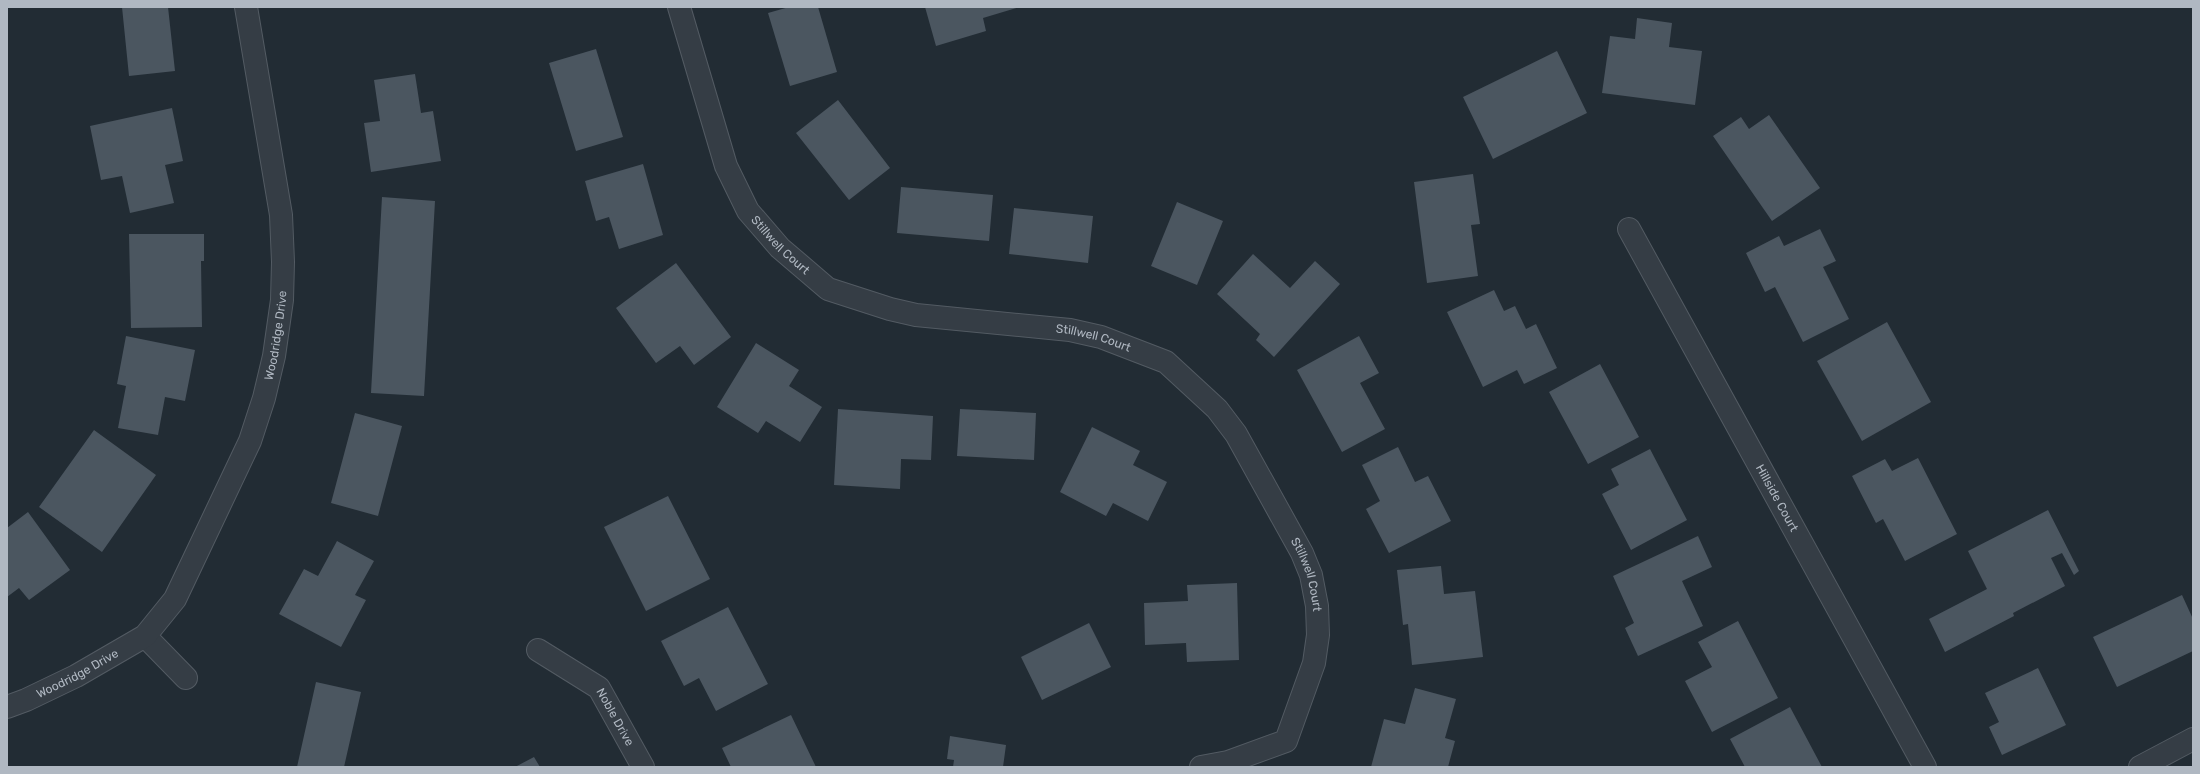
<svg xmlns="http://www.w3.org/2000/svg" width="2200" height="774" font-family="Rubik,sans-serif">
<rect width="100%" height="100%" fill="#222c34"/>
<path fill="#4b5660" d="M 122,7 L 168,7 L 175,71 L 129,76 Z
M 789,7 L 818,7 L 837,72 L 790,86 L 768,13 Z
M 925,7 L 1020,7 L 983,18 L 986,31 L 936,46 Z
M 1637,18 L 1672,23 L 1669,47 L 1702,51 L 1695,105 L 1602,93 L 1610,36 L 1635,39 Z
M 596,49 L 623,137 L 576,151 L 549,63 Z
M 1557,51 L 1587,113 L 1493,159 L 1463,97 Z
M 415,74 L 421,113 L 433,111 L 441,161 L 371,172 L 364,123 L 380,121 L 374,80 Z
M 838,100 L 890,168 L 849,200 L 796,133 Z
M 172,108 L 183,161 L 165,165 L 174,203 L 130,213 L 122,176 L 101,180 L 90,126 Z
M 1769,115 L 1820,188 L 1772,221 L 1713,136 L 1741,117 L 1749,129 Z
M 643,164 L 663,235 L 619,249 L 609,217 L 596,221 L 585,181 Z
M 1473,174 L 1480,224 L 1471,225 L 1478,276 L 1427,283 L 1414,182 Z
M 901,187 L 993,195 L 989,241 L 897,233 Z
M 382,197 L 435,201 L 424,396 L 371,393 Z
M 1177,202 L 1223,221 L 1197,285 L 1151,266 Z
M 1014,208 L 1093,216 L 1088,263 L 1009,254 Z
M 1820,229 L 1836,261 L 1823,267 L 1849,319 L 1803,342 L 1775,287 L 1765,292 L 1746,253 L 1779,236 L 1784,246 Z
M 129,234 L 204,234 L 204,261 L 201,261 L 202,327 L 131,328 Z
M 1253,254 L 1290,288 L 1315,261 L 1340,284 L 1274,357 L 1256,340 L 1260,334 L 1217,294 Z
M 676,263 L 731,337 L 694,365 L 680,346 L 656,363 L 616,308 Z
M 1494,290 L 1504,311 L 1515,306 L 1526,329 L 1536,324 L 1557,368 L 1524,384 L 1517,370 L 1483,387 L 1447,312 Z
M 1887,322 L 1931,402 L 1862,441 L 1817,361 Z
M 126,336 L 195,350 L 185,401 L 165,397 L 158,435 L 118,428 L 126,386 L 117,384 Z
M 1359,336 L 1379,373 L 1360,383 L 1385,429 L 1342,452 L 1297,370 Z
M 756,343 L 799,370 L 789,386 L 822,407 L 800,442 L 766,421 L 758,433 L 717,407 Z
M 1600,364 L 1639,437 L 1588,464 L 1549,392 Z
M 838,409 L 933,416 L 931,460 L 901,459 L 900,489 L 834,485 Z
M 960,409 L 1036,413 L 1034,460 L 957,456 Z
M 355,413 L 402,426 L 378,516 L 331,503 Z
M 1092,427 L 1140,451 L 1133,465 L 1167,482 L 1148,521 L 1113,503 L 1106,516 L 1060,492 Z
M 94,430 L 156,475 L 102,552 L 39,507 Z
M 1398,447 L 1415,482 L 1428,476 L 1451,521 L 1389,553 L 1366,509 L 1380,501 L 1362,465 Z
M 1650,449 L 1687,520 L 1631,550 L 1602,494 L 1619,485 L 1611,469 Z
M 1918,458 L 1957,534 L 1905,561 L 1883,519 L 1876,523 L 1852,476 L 1885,459 L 1892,471 Z
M 668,496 L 710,579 L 646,611 L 604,527 Z
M 2048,510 L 2079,571 L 2074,575 L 2062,553 L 2051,558 L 2065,586 L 2013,613 L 2014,616 L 1945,652 L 1929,619 L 1987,589 L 1968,551 Z
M 28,512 L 70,570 L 29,600 L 19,588 L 7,597 L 7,528 Z
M 1698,536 L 1712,567 L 1682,581 L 1703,626 L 1638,656 L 1625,628 L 1634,623 L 1613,576 Z
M 337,541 L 374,561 L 355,595 L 366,600 L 341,647 L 279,614 L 304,569 L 318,576 Z
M 1441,566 L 1444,594 L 1475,591 L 1483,657 L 1412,665 L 1408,624 L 1403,625 L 1397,570 Z
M 1237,583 L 1239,660 L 1187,662 L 1186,643 L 1145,645 L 1144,603 L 1188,601 L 1187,585 Z
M 2182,595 L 2193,619 L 2193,651 L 2117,687 L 2093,637 Z
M 728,607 L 768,684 L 716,711 L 699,678 L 684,686 L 661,641 Z
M 1738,621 L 1778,698 L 1712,732 L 1685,681 L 1712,667 L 1698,642 Z
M 1089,623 L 1111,667 L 1042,700 L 1021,657 Z
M 2038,668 L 2066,725 L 2002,755 L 1989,727 L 1999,722 L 1985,693 Z
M 316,682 L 361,692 L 344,767 L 297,767 Z
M 1415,688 L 1456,699 L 1445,738 L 1455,741 L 1448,767 L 1371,767 L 1384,719 L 1405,724 Z
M 1790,707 L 1822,767 L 1745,767 L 1730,739 Z
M 791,715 L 816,767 L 731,767 L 722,748 Z
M 950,736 L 1006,745 L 1003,767 L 953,767 L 954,760 L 947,759 Z
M 534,757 L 540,767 L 515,767 Z"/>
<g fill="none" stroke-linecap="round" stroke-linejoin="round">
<defs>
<g id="minor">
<path id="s1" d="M 679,7 L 726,166 L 748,211 L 780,248 L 828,289 L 890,309 L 916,315 L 1070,330 L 1101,337 L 1166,362 L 1217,409 L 1236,434 L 1302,553 L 1311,575 L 1317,606 L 1318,635 L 1314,663 L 1286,741 L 1228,762 L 1201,767"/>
<path id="s2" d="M 1629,229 L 1925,767"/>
<path d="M 145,636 L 186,678"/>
<path id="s3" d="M 538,650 L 599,688 L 643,767"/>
<path id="s4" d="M 7,707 L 26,700 L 76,676 L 145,636 L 175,599 L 250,441 L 264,398 L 274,356 L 282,300 L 283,262 L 281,215 L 246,7"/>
<path d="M 2140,767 L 2193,739"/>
</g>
</defs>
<use href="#minor" stroke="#535b63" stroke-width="24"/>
<use href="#minor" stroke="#353d45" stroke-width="22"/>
</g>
<g text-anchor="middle" stroke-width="4" stroke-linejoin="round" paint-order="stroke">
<g font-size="12" fill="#b0b8c2" stroke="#1b222a">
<text dy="4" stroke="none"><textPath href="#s1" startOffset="263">Stillwell Court</textPath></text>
<text dy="4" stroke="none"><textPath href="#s4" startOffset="487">Woodridge Drive</textPath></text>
<text dy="4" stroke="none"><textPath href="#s1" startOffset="599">Stillwell Court</textPath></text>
<text dy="4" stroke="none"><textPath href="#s2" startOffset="307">Hillside Court</textPath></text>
<text dy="4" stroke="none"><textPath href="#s1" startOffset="935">Stillwell Court</textPath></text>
<text dy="4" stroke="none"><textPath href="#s4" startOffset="78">Woodridge Drive</textPath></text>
<text dy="4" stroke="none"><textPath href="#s3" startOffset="105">Noble Drive</textPath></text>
</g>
</g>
<rect width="2200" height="774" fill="none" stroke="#b0b8c2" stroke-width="16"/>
</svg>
